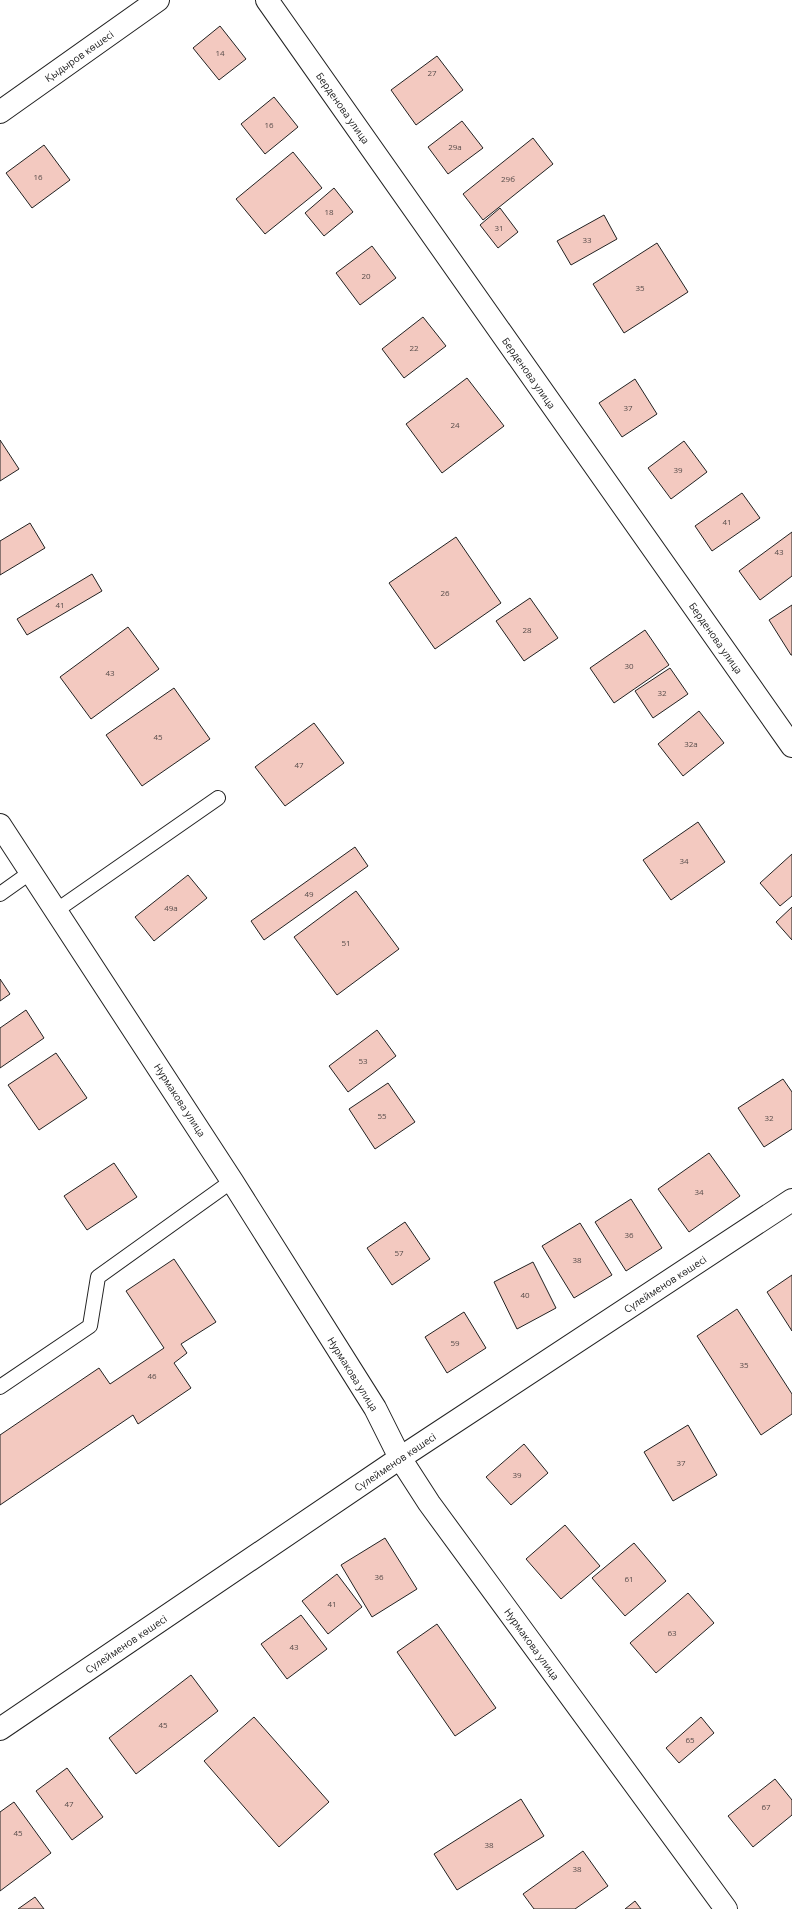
<svg xmlns="http://www.w3.org/2000/svg" width="792" height="1909" font-family="'Open Sans',sans-serif">
<rect width="100%" height="100%" fill="#fff"/>
<path fill="#f3c9c0" stroke="#222" d="M 220,26 L 246,59 L 219,80 L 193,48 Z
M 437,56 L 463,90 L 416,125 L 391,90 Z
M 274,97 L 298,127 L 265,154 L 241,124 Z
M 462,121 L 483,148 L 448,174 L 428,147 Z
M 533,138 L 553,164 L 483,220 L 463,194 Z
M 44,145 L 70,180 L 32,208 L 6,173 Z
M 293,152 L 322,188 L 265,234 L 236,199 Z
M 334,188 L 353,212 L 324,236 L 305,213 Z
M 500,208 L 518,232 L 498,248 L 480,225 Z
M 604,215 L 617,239 L 571,265 L 557,241 Z
M 657,243 L 688,292 L 624,333 L 593,284 Z
M 372,246 L 396,278 L 360,305 L 336,273 Z
M 423,317 L 446,346 L 404,378 L 382,349 Z
M 467,378 L 504,426 L 442,473 L 406,424 Z
M 635,379 L 657,414 L 622,437 L 599,403 Z
M 0,440 L 19,469 L 0,481 Z
M 684,441 L 707,472 L 671,499 L 648,468 Z
M 742,493 L 760,518 L 712,551 L 695,526 Z
M 30,523 L 45,548 L 0,575 L 0,541 Z
M 792,532 L 792,576 L 760,600 L 739,571 Z
M 456,537 L 501,603 L 435,649 L 389,583 Z
M 92,574 L 102,591 L 27,635 L 17,619 Z
M 530,598 L 558,638 L 524,661 L 496,621 Z
M 792,605 L 792,655 L 791,655 L 769,620 Z
M 128,627 L 159,669 L 91,719 L 60,677 Z
M 645,630 L 669,665 L 614,703 L 590,668 Z
M 670,668 L 688,694 L 653,718 L 635,691 Z
M 174,688 L 210,739 L 142,786 L 106,735 Z
M 699,711 L 724,743 L 683,776 L 658,744 Z
M 314,723 L 344,763 L 285,806 L 255,767 Z
M 698,822 L 725,862 L 671,900 L 643,860 Z
M 355,847 L 368,866 L 264,940 L 251,921 Z
M 792,854 L 792,896 L 780,906 L 760,883 Z
M 188,875 L 207,898 L 154,941 L 135,917 Z
M 356,891 L 399,949 L 337,995 L 294,937 Z
M 792,907 L 792,940 L 776,922 Z
M 0,979 L 10,994 L 0,1001 Z
M 26,1010 L 44,1038 L 0,1068 L 0,1028 Z
M 377,1030 L 396,1056 L 348,1092 L 329,1066 Z
M 56,1053 L 87,1098 L 39,1130 L 8,1085 Z
M 783,1079 L 792,1092 L 792,1129 L 764,1147 L 738,1108 Z
M 388,1083 L 415,1122 L 375,1149 L 349,1109 Z
M 709,1153 L 740,1196 L 689,1232 L 658,1189 Z
M 114,1163 L 137,1197 L 87,1230 L 64,1196 Z
M 631,1199 L 662,1248 L 626,1271 L 595,1222 Z
M 405,1222 L 430,1259 L 392,1285 L 367,1248 Z
M 580,1223 L 612,1275 L 574,1298 L 542,1246 Z
M 174,1259 L 216,1322 L 181,1344 L 187,1353 L 174,1363 L 191,1388 L 138,1424 L 133,1415 L 0,1505 L 0,1435 L 99,1368 L 110,1384 L 164,1348 L 126,1291 Z
M 533,1262 L 556,1308 L 517,1329 L 494,1282 Z
M 792,1275 L 792,1331 L 767,1292 Z
M 737,1309 L 792,1394 L 792,1414 L 761,1435 L 697,1336 Z
M 464,1312 L 486,1348 L 447,1373 L 425,1337 Z
M 688,1425 L 717,1475 L 673,1501 L 644,1452 Z
M 524,1444 L 548,1473 L 511,1505 L 486,1477 Z
M 565,1525 L 600,1566 L 561,1599 L 526,1559 Z
M 385,1538 L 417,1589 L 372,1617 L 341,1565 Z
M 634,1543 L 666,1581 L 625,1616 L 592,1578 Z
M 337,1574 L 362,1607 L 328,1634 L 302,1601 Z
M 688,1593 L 714,1623 L 656,1673 L 630,1643 Z
M 301,1615 L 327,1649 L 287,1679 L 261,1644 Z
M 437,1624 L 496,1708 L 455,1736 L 397,1652 Z
M 191,1675 L 218,1711 L 136,1774 L 109,1738 Z
M 254,1717 L 329,1802 L 279,1847 L 204,1761 Z
M 701,1717 L 714,1733 L 679,1763 L 666,1748 Z
M 67,1768 L 103,1817 L 72,1840 L 36,1791 Z
M 775,1779 L 792,1800 L 792,1815 L 753,1847 L 728,1816 Z
M 521,1799 L 544,1836 L 457,1890 L 434,1854 Z
M 14,1802 L 51,1853 L 0,1891 L 0,1812 Z
M 583,1851 L 608,1886 L 575,1909 L 534,1909 L 523,1894 Z
M 35,1897 L 44,1909 L 18,1909 Z
M 635,1901 L 641,1909 L 625,1909 Z"/>
<g fill="none" stroke-linecap="round" stroke-linejoin="round">
<defs>
<path id="lane" d="M 0,894 L 31,872
M 57,910 L 218,798
M 0,1387 L 90,1326 L 98,1277 L 232,1181"/>
<path id="street" d="M 267,0 L 792,746
M 0,825 L 232,1181 L 375,1408 L 400,1458"/>
<path id="secondary" d="M 0,112 L 158,0
M 400,1458 L 429,1503 L 726,1909
M 0,1729 L 400,1458 L 792,1200"/>
</defs>
<use href="#lane" stroke="#222" stroke-width="16"/>
<use href="#street" stroke="#222" stroke-width="24"/>
<use href="#secondary" stroke="#222" stroke-width="24"/>
<use href="#lane" stroke="#fff" stroke-width="14"/>
<use href="#street" stroke="#fff" stroke-width="22"/>
<use href="#secondary" stroke="#fff" stroke-width="22"/>
</g>
<g text-anchor="middle" stroke-width="3" stroke-linejoin="round" paint-order="stroke">
<g font-size="8" fill="#564c4a">
<text x="220" y="56">14</text>
<text x="432" y="76">27</text>
<text x="269" y="128">16</text>
<text x="455" y="150">29а</text>
<text x="38" y="180">16</text>
<text x="508" y="182">29б</text>
<text x="329" y="215">18</text>
<text x="499" y="231">31</text>
<text x="587" y="243">33</text>
<text x="366" y="279">20</text>
<text x="640" y="291">35</text>
<text x="414" y="351">22</text>
<text x="628" y="411">37</text>
<text x="455" y="428">24</text>
<text x="678" y="473">39</text>
<text x="727" y="525">41</text>
<text x="779" y="555">43</text>
<text x="445" y="596">26</text>
<text x="60" y="608">41</text>
<text x="527" y="633">28</text>
<text x="629" y="669">30</text>
<text x="110" y="676">43</text>
<text x="662" y="696">32</text>
<text x="158" y="740">45</text>
<text x="691" y="747">32а</text>
<text x="299" y="768">47</text>
<text x="684" y="864">34</text>
<text x="309" y="897">49</text>
<text x="171" y="911">49а</text>
<text x="346" y="946">51</text>
<text x="363" y="1064">53</text>
<text x="382" y="1119">55</text>
<text x="769" y="1121">32</text>
<text x="699" y="1195">34</text>
<text x="629" y="1238">36</text>
<text x="399" y="1256">57</text>
<text x="577" y="1263">38</text>
<text x="525" y="1298">40</text>
<text x="455" y="1346">59</text>
<text x="744" y="1368">35</text>
<text x="152" y="1379">46</text>
<text x="681" y="1466">37</text>
<text x="517" y="1478">39</text>
<text x="379" y="1580">36</text>
<text x="629" y="1582">61</text>
<text x="332" y="1607">41</text>
<text x="672" y="1636">63</text>
<text x="294" y="1650">43</text>
<text x="163" y="1728">45</text>
<text x="690" y="1743">65</text>
<text x="69" y="1807">47</text>
<text x="766" y="1810">67</text>
<text x="18" y="1836">45</text>
<text x="489" y="1848">38</text>
<text x="577" y="1872">38</text>
</g>
<g font-size="10" fill="#222" stroke="#fff">
<text transform="translate(79 56) rotate(-35)" y="4">Қыдыров көшесі</text>
<text transform="translate(343 108) rotate(55)" y="4">Берденова улица</text>
<text transform="translate(529 373) rotate(55)" y="4">Берденова улица</text>
<text transform="translate(716 638) rotate(55)" y="4">Берденова улица</text>
<text transform="translate(180 1100) rotate(57)" y="4">Нурмакова улица</text>
<text transform="translate(665 1284) rotate(-33)" y="4">Сүлейменов көшесі</text>
<text transform="translate(353 1374) rotate(58)" y="4">Нурмакова улица</text>
<text transform="translate(395 1462) rotate(-34)" y="4">Сүлейменов көшесі</text>
<text transform="translate(126 1644) rotate(-34)" y="4">Сүлейменов көшесі</text>
<text transform="translate(532 1644) rotate(54)" y="4">Нурмакова улица</text>
</g>
</g>
</svg>
